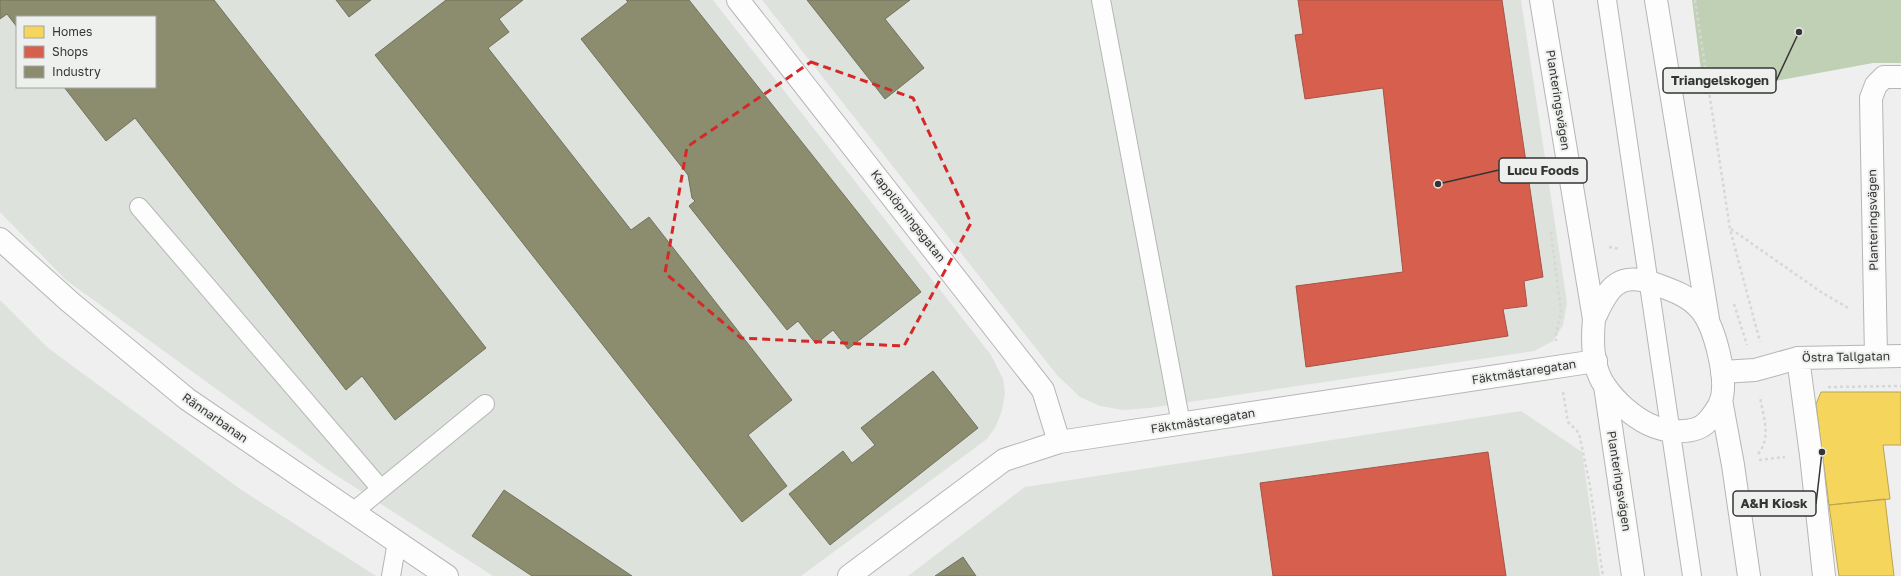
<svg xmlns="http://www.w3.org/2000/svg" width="1901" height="576" font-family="'Golos Text',sans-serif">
<rect width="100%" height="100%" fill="#eeefee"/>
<path fill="#dde2dc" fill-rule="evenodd" d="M 0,0 L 713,0 L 991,355 L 1003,379 L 1005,393 L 1002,410 L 996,426 L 987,439 L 801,576 L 493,576 L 328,470 L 66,280 L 0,212 ZM 17,17 L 155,17 L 155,87 L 17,87 Z
M 762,0 L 1521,0 L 1567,303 L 1563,325 L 1553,341 L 1534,351 L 1149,408 L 1123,410 L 1100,406 L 1080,397 L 1057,375 Z
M 0,300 L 48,348 L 240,489 L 376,576 L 0,576 Z
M 1521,411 L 1582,452 L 1600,576 L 908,576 L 1025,487 Z"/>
<path fill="#bfd0b4" d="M 1692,0 L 1901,0 L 1901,63 L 1873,63 L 1704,94 Z"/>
<path fill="#f6d55c" stroke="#bca550" d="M 1821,392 L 1901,392 L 1901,445 L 1883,445 L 1890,499 L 1829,505 L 1816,404 Z
M 1885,499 L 1894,576 L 1839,576 L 1829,505 Z"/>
<path fill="#d6604d" stroke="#a55346" d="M 1298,0 L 1502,0 L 1543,277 L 1524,281 L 1527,306 L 1503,309 L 1508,336 L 1306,367 L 1296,286 L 1403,272 L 1383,88 L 1305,99 L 1295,35 L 1303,34 Z
M 1488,452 L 1506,576 L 1273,576 L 1260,483 Z"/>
<path fill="#8c8c6e" stroke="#72725d" d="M 0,0 L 214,0 L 486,348 L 395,420 L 362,376 L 346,390 L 135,118 L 106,141 L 64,87 L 155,87 L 155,17 L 17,17 L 17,27 L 7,14 L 0,19 Z
M 336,0 L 371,0 L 349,17 Z
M 446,0 L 523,0 L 499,19 L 509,32 L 488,48 L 631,230 L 649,217 L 792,400 L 748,435 L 787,486 L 742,522 L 375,55 Z
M 626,0 L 689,0 L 921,292 L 848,349 L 833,330 L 816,344 L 798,321 L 787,330 L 689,206 L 695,201 L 692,198 L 688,175 L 581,39 L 628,2 Z
M 807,0 L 910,0 L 885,19 L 924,68 L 885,99 Z
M 933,371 L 978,428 L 830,545 L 789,494 L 843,451 L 852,463 L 875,445 L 861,428 Z
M 504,490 L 632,576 L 532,576 L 472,536 Z
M 963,557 L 976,576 L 935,576 Z"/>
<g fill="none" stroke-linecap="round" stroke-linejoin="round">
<defs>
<path id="lane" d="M 1101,0 L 1181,424
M 1607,0 L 1692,576
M 139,207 L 381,489
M 353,512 L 485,404
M 391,576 L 397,542"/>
<path id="street" d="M 738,0 L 1043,390 L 1059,442
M 0,239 L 70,302 L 187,399 L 447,576
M 1876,356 L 1871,98 L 1876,85 L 1884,77 L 1901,77
M 1798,358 L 1811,455 L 1824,576
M 1722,372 L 1755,370 L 1798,358 L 1901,356
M 849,576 L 1004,460 L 1059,442 L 1596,361"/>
<path id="secondary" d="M 1541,0 L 1594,319 C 1592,340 1592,368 1605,386 C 1615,401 1632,416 1648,424 C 1664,432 1695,436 1708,421 C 1713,415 1718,408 1721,401 C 1728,379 1715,326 1700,309 C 1688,295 1671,290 1655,284 C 1644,280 1628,276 1617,284 C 1606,291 1600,307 1594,319
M 1656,0 L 1708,319
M 1605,386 L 1633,576
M 1721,400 L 1733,465 L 1749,576"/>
</defs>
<use href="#lane" stroke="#b5b6b5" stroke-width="20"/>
<use href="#street" stroke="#b5b6b5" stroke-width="24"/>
<use href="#secondary" stroke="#b5b6b5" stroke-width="24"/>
<path stroke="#d7d7d6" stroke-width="2.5" stroke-dasharray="3 3" stroke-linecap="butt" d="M 1695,0 L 1730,229 L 1760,342
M 1731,229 L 1821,292 L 1850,309
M 1551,232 L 1561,312 L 1556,334 L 1556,341
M 1609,247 L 1620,249
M 1734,304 L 1747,345
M 1828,387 L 1901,386
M 1563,392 L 1568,422 L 1579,433 L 1590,486 L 1603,576
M 1758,454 C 1772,437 1763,417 1760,396
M 1759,460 L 1785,457"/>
<use href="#lane" stroke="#fcfdfc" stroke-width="18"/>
<use href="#street" stroke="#fcfdfc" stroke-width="22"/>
<use href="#secondary" stroke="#fcfdfc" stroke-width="22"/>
</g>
<path fill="none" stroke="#d62828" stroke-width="3" stroke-dasharray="8 5" stroke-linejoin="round" d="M 811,62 L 913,98 L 971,223 L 904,346 L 741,338 L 665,273 L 687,147 Z"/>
<g text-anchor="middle" stroke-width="4" stroke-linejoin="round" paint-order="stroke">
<g font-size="12" fill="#343534" stroke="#eef0ed">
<text transform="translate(1558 100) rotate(81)" y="4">Planteringsvägen</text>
<text transform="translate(908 216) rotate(52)" y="4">Kapplöpningsgatan</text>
<text transform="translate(1873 220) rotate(-91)" y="4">Planteringsvägen</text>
<text transform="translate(1846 357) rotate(-1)" y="4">Östra Tallgatan</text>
<text transform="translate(1524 372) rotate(-9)" y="4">Fäktmästaregatan</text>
<text transform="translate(215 418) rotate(35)" y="4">Rännarbanan</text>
<text transform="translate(1203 421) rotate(-9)" y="4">Fäktmästaregatan</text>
<text transform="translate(1619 481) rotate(81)" y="4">Planteringsvägen</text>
</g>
</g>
<path fill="none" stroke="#343534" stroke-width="1.5" d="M1799 32L1776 81M1438 184L1499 170M1822 452L1816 504"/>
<g fill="#343534" stroke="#eef0ed" stroke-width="1.5">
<circle cx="1799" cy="32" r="4"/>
<circle cx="1438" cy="184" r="4"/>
<circle cx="1822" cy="452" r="4"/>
</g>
<g fill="#eef0ed" stroke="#343534" stroke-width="1.5">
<rect x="1663" y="68" width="113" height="25" rx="4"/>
<rect x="1499" y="158" width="88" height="25" rx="4"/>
<rect x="1733" y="491" width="83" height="25" rx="4"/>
</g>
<g font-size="13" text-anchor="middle" font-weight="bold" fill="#343534">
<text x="1720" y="85">Triangelskogen</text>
<text x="1543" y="175">Lucu Foods</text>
<text x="1774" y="508">A&amp;H Kiosk</text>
</g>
<rect x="16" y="16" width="140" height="72" fill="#eef0ed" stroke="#a4a5a3"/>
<rect x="24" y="26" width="20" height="12" fill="#f6d55c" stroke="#a4a5a3"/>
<text x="52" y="36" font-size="12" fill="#343534">Homes</text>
<rect x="24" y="46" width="20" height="12" fill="#d6604d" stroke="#a4a5a3"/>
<text x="52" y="56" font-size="12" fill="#343534">Shops</text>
<rect x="24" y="66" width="20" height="12" fill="#8c8c6e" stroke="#a4a5a3"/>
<text x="52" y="76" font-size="12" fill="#343534">Industry</text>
</svg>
